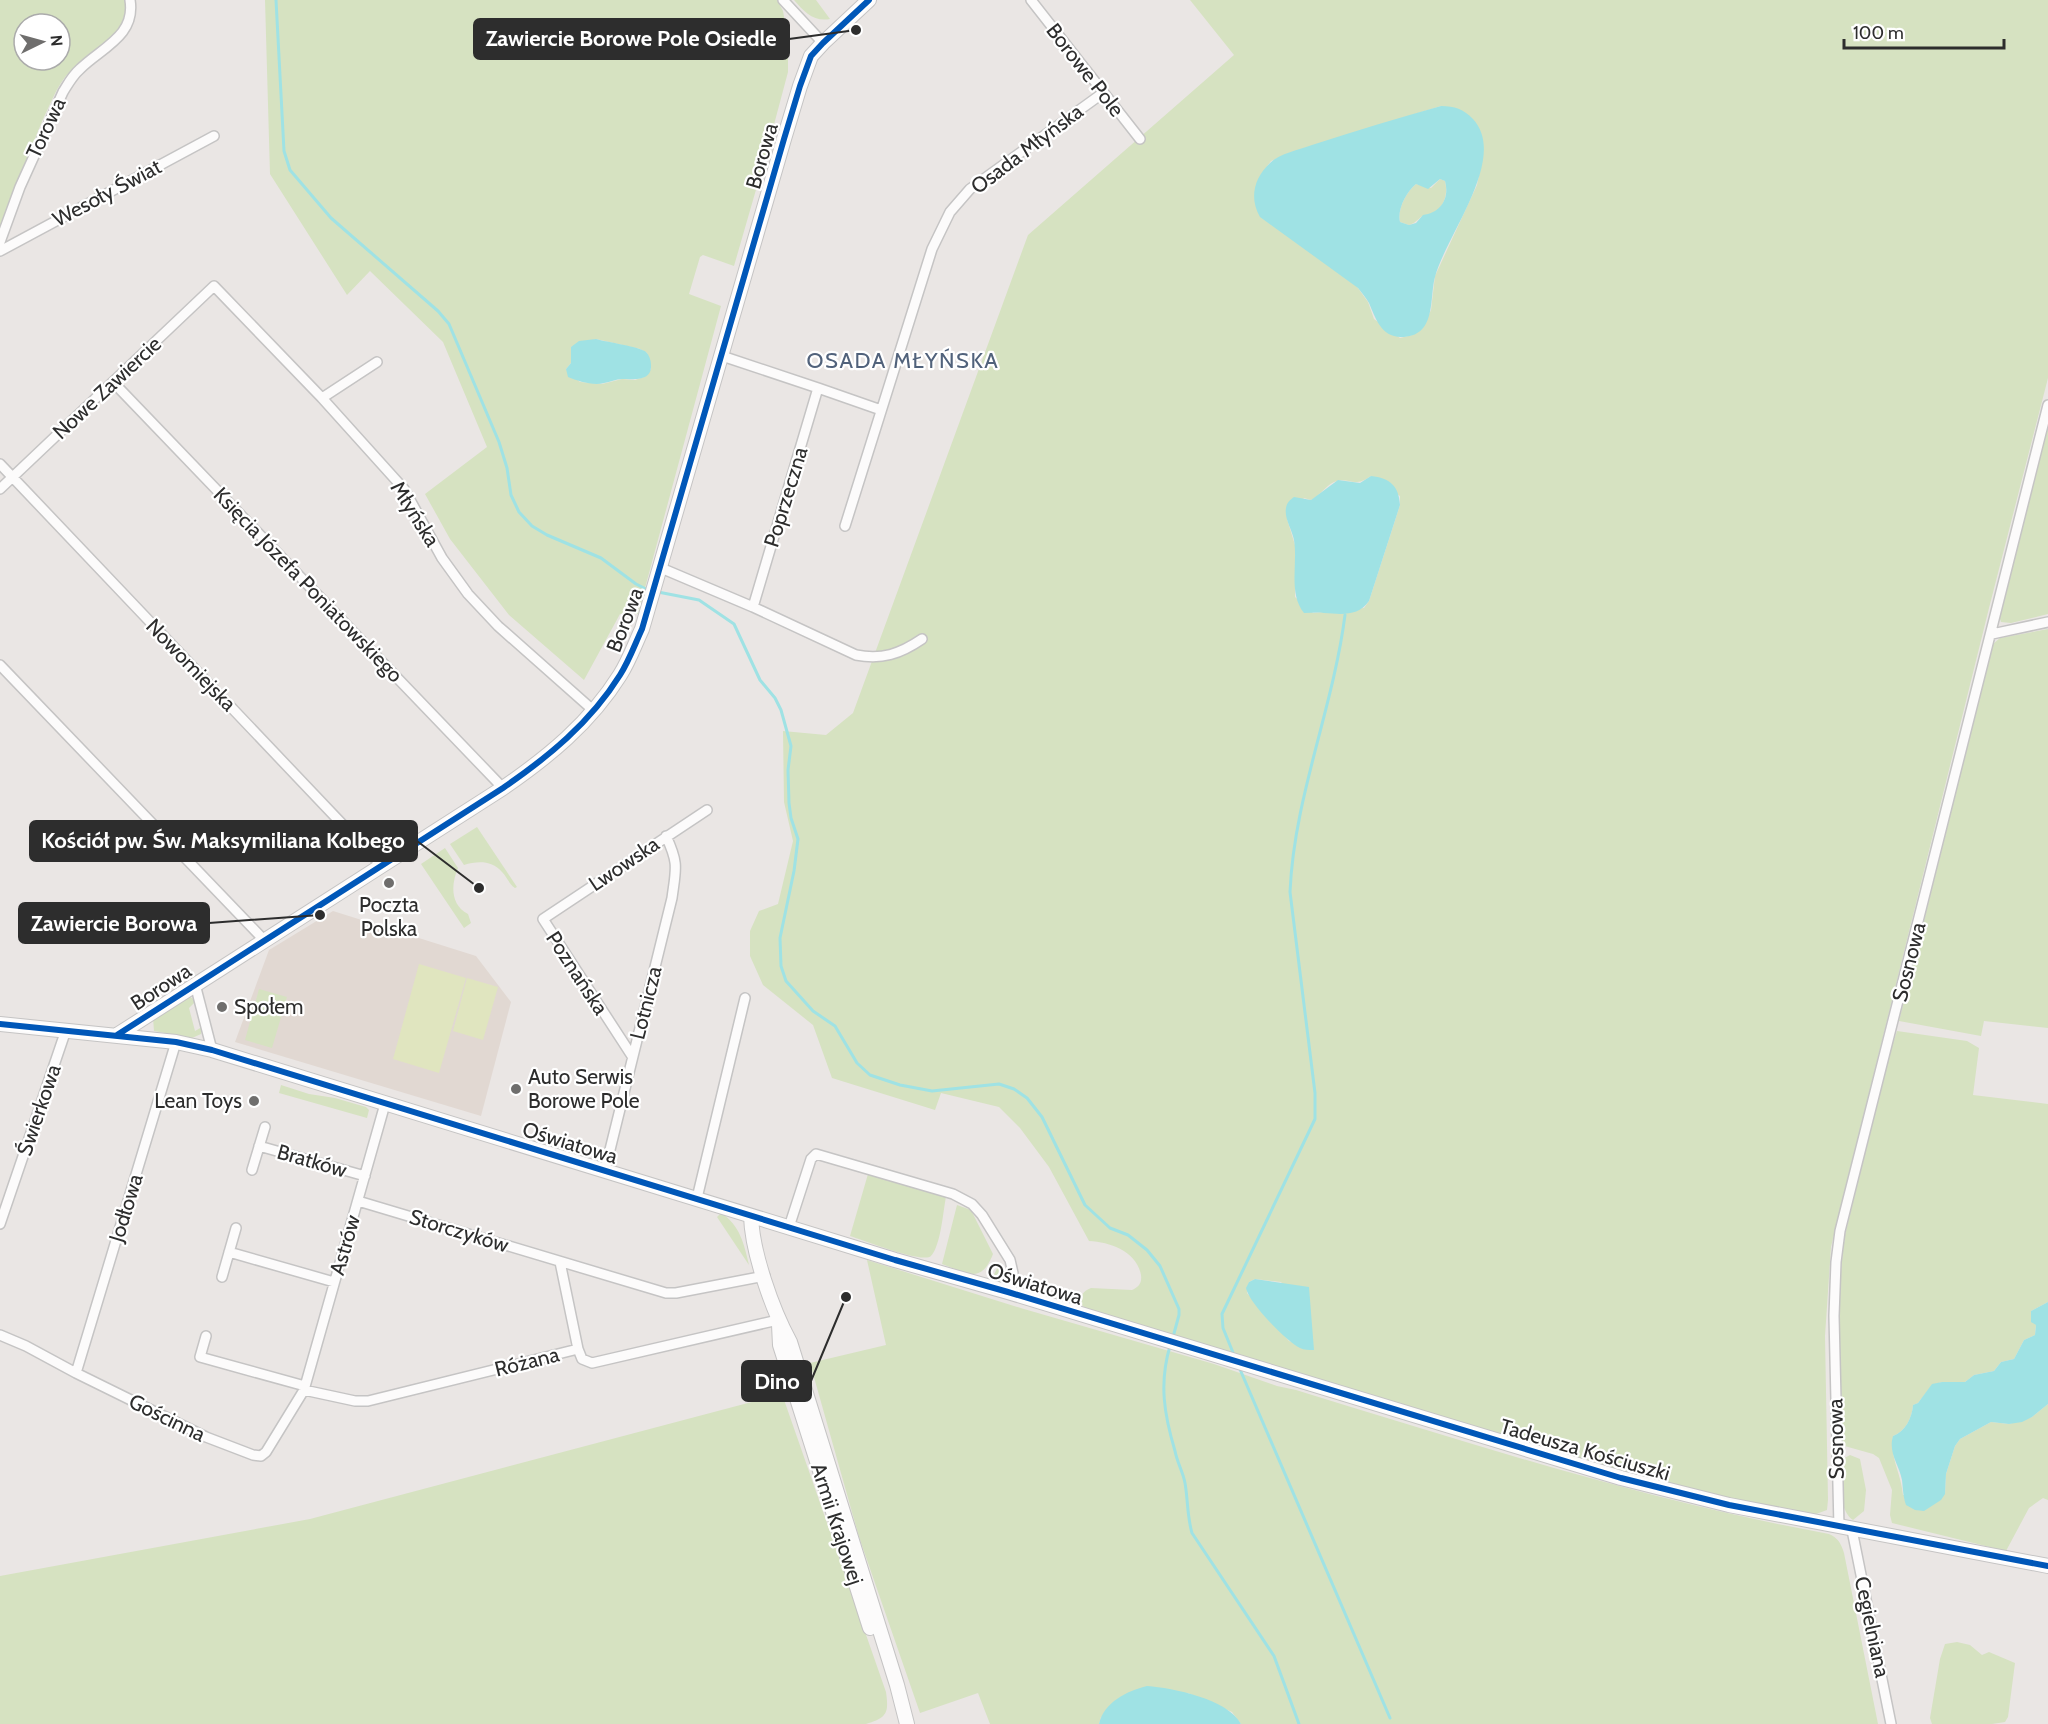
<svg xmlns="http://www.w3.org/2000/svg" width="2048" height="1724" font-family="Cabin,sans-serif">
<rect width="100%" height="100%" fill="#eae6e4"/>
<path fill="#e1d8d2" d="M 333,911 L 476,956 L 511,1002 L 481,1116 L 235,1042 L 269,950 Z"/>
<path fill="#d6e2c1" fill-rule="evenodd" d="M 0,0 L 126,0 C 126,45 86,49 63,80 C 55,91 50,105 44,117 C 27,155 16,196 0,234 ZM 24,24 L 60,24 L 60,60 L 24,60 Z
M 265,0 L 777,0 L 783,11 L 788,38 L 788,72 L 764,162 L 734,266 L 703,255 L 700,257 L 689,294 L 721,306 L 638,614 L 620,614 L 584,680 L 509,615 L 450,539 L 425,494 L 487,447 L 443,342 L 370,271 L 347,295 L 270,174 ZM 596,339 L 640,349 L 647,353 L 651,369 L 644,377 L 635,380 L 622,379 L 602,384 L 580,382 L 566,369 L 571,363 L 571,347 Z
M 794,0 L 816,0 L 830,19 C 814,22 804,12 794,0 Z
M 1190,0 L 2048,0 L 2048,378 L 1989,608 L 1831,1247 L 1825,1336 L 1828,1500 L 1827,1510 L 1816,1514 L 1684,1489 L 1308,1378 L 1086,1309 L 1080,1303 C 1081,1295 1083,1291 1091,1288 L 1132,1290 C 1139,1287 1142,1283 1141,1275 C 1137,1252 1111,1242 1089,1241 L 1049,1167 L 1020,1128 L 999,1107 L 941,1093 L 935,1110 L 832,1078 L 813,1025 L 763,985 L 750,956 L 750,931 L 759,911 L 778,904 L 793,841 L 784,802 L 783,731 L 826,735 L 853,713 L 1028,235 L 1234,55 ZM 1441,106 L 1483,155 L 1477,185 L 1435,276 L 1431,310 L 1422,329 L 1412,335 L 1400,338 L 1374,319 L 1368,302 L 1358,288 L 1260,176 L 1271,161 L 1289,153 ZM 1371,476 L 1400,496 L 1400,505 L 1369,601 L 1364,608 L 1313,613 L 1295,597 L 1295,545 L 1287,519 L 1304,498 L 1311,500 C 1320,496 1325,486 1334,482 C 1349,476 1353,489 1371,476 ZM 1255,1279 L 1281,1282 L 1311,1321 L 1313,1350 L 1289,1341 L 1247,1293 L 1249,1282 Z
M 1440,179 L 1445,181 C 1448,192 1445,206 1435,212 C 1430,215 1425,214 1421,217 C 1416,221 1415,223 1409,225 L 1400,222 C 1397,210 1406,192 1416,184 L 1431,188 Z
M 2048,419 L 2048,614 L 2011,623 L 2001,622 L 1999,616 Z
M 2048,629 L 2048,1028 L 1984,1021 L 1981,1036 L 1899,1021 L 1993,644 L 2000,638 Z
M 477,827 L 517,887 L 515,888 C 509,884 507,877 502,872 C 492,860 477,861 464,865 L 450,844 Z
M 445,848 L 458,868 C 451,884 450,905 468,914 L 471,923 L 464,928 L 421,864 Z
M 259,989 L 287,997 L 272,1048 L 245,1040 Z
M 189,996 L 196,1001 L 189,1008 L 195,1031 L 202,1027 L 201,1034 L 192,1038 L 154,1031 L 153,1018 Z
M 1897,1031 L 1967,1041 L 1979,1048 L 1973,1095 L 2048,1104 L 2048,1302 L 2031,1311 L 2036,1325 L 2035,1335 L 2024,1340 L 2014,1359 L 2001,1362 L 1994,1371 L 1974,1375 L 1965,1382 L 1942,1382 L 1932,1385 L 1918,1403 L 1913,1405 C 1912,1418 1905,1432 1893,1436 C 1890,1459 1901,1473 1903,1495 L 1945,1494 L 1946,1474 L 1955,1446 L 1960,1439 L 1991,1422 L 2009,1424 L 2032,1417 L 2048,1404 L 2048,1500 L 2043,1498 L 2029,1508 L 2006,1551 L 1892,1523 L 1890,1515 L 1892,1490 L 1879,1458 L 1873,1454 L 1841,1445 C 1839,1375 1835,1304 1845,1235 L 1890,1052 Z
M 281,1085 L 309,1094 L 335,1098 L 366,1107 L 369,1110 L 367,1118 L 279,1093 Z
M 868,1174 L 946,1197 C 943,1211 941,1245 931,1256 C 923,1264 863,1240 850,1236 Z
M 957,1205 L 971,1210 L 993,1254 C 981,1285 967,1273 942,1264 Z
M 721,1213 C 740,1225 744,1244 749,1265 L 717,1217 Z
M 867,1260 L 1024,1309 L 1214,1364 L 1277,1386 L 1296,1390 C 1472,1444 1648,1501 1829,1534 C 1838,1538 1841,1543 1844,1553 L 1878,1724 L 1241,1724 L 1232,1712 L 1188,1693 L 1101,1717 L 1099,1724 L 990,1724 L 978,1693 L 920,1713 L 859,1537 L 810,1363 L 886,1345 Z
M 1000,1263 L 1003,1266 L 1008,1274 L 1005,1284 L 991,1280 Z
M 782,1394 L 886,1692 C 889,1713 887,1718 866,1724 L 0,1724 L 0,1576 L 310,1519 Z
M 1850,1455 L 1860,1459 L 1866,1490 L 1864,1511 L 1853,1520 C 1837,1509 1842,1477 1841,1460 Z
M 1957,1642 L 1970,1645 L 1982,1655 L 1989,1652 L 2015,1663 L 2008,1717 L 2005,1722 L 1992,1724 L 1932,1724 L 1930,1718 L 1940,1659 L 1945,1644 Z"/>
<path fill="#e0e5bf" d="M 419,964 L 466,978 L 439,1073 L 393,1059 Z
M 467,978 L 498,987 L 483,1040 L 453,1031 Z"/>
<path fill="#9fe2e4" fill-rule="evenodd" d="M 1441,106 C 1455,106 1463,109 1473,119 C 1509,158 1445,237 1435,277 C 1429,299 1437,337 1401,337 C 1381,337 1375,317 1369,303 C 1366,298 1362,293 1358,288 L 1260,217 C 1249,198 1254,178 1270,163 C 1280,153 1299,150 1312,145 C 1355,131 1398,118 1441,106 ZM 1440,179 L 1445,181 C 1450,199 1440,213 1423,215 L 1416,223 L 1409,225 L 1400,222 C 1397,210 1406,192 1416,184 L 1428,189 Z
M 596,339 C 606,342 641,347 646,352 C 649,355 651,360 651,365 C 652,382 633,379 622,379 C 616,379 610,382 604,383 C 593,386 578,381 568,377 L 566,369 L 571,363 L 571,347 L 579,341 Z
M 1371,476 C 1390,478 1399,486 1400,505 L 1369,601 C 1358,617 1341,614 1324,613 C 1318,612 1311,613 1304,613 C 1288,593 1298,564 1294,540 C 1292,530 1284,518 1286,508 C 1287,502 1290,500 1294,497 L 1311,500 L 1338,480 L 1360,483 Z
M 1255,1279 L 1309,1287 L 1314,1350 C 1309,1350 1304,1350 1300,1348 C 1286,1341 1249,1303 1246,1288 L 1249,1282 Z
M 2048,1302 L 2048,1404 L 2032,1417 L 2022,1422 L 2009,1424 L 1991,1422 L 1960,1439 L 1955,1446 L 1946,1474 L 1945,1494 L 1941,1500 L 1924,1511 L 1915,1510 L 1906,1505 C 1903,1496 1903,1489 1902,1480 C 1899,1464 1888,1453 1893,1436 C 1905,1432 1912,1418 1913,1405 L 1918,1403 L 1932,1384 L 1942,1382 L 1965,1382 L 1974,1375 L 1994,1371 L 2001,1362 L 2014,1359 L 2024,1340 L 2035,1335 L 2036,1325 L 2031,1322 L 2031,1311 Z
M 1147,1686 C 1173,1688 1228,1699 1241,1724 L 1099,1724 C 1104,1702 1127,1691 1147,1686 Z"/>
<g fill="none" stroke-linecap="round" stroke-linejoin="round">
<path stroke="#9fe2e4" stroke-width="3" d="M 276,0 L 284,151 L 290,170 L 331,218 L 438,311 L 449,324 L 499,442 L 507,468 L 511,495 L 519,512 L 532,526 L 547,535 L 601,558 L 636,584 L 648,590
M 658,592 L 699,600 L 734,624 L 760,680 L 775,698 L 781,710 L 791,746 L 788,770 L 789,803 L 791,818 L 798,839 L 794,871 L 780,938 L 781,966 L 786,981 L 813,1011 L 835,1026 L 857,1063 L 870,1075 L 900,1085 L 932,1091 L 999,1084 L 1014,1089 L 1027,1098 L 1042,1117 L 1085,1205 L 1110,1228 L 1128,1235 L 1147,1250 L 1160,1266 L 1179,1309 L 1179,1315 L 1173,1337
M 1170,1346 C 1159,1383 1164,1414 1175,1451 C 1177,1462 1183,1472 1185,1483 C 1188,1500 1187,1516 1192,1533 L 1274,1656 L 1299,1724
M 1234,1355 L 1223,1328 L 1222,1314 L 1315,1119 L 1315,1093 L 1290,892 C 1294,797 1333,709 1345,615
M 1239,1367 L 1390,1718"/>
<defs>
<path id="street" d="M 783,0 L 823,43
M 1031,0 L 1140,139
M 0,242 L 20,187 L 63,92 C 68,84 72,76 80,69 C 101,48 136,36 130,0
M 0,251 L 214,136
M 722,356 L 818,388 L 753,607
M 113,382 L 503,788
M 818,388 L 881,410
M 322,398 L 377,362
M 0,464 L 382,866
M 0,489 L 214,286 L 322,398 L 404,489 L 442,558 L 468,594 L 498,626 L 594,711
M 845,526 L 932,249 L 950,212 L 970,189 L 1103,93
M 661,568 L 753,607 L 856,655 C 882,660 900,654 922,639
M 1992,634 L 2048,622
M 0,665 L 265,941
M 195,984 L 212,1050
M 632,1056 L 543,919 L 707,810
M 259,1146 L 365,1176
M 252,1170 L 265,1127
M 605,1170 L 672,898 C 676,868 679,864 666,836
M 697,1198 L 745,998
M 358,1201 L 666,1293 L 676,1293 L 765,1276
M 0,1224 L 66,1030
M 789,1227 L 811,1159 L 816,1154 L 953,1194 L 972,1204 L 982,1215 L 1010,1260 L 1013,1273 L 1008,1292
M 229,1252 L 334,1282
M 560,1262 L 578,1349
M 222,1277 L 236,1228
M 0,1335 L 26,1346 L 76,1373 L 206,1437 L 253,1455 L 261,1456 L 266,1452 L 304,1390 L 385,1104
M 206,1336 L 200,1357 L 305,1386
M 76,1373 L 176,1042
M 304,1390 L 355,1401 L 368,1401 L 578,1349 L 582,1359 L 592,1363 L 778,1320
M 1839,1527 L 1834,1316 L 1836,1262 L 1840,1231 L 2048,405
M 1852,1530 L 1891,1724"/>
<path id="secondary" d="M 0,1024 L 176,1042 L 212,1050 L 895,1260 L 1008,1292 L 1621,1478 L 1729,1505 L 2048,1566
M 117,1035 L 503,788 C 548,757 590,723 620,675 C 629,661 635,644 642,629 L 784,139 L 800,86 L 811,56 L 823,43 L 869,0
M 751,1216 C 752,1252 772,1309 790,1342 L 897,1685 L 907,1724
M 779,1325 L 780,1345 L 870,1628"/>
</defs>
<use href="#street" stroke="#c5c4c4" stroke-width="12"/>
<use href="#secondary" stroke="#c5c4c4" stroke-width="16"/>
<use href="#street" stroke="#fcfbfb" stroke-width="9"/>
<use href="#secondary" stroke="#fcfbfb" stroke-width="14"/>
<defs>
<path id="cycleway" d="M 0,1024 L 176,1042 L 212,1050 L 895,1260 L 1008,1292 L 1621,1478 L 1729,1505 L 2048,1566
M 117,1035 L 503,788 C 548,757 590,723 620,675 C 629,661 635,644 642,629 L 784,139 L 800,86 L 811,56 L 823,43 L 869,0"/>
</defs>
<use href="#cycleway" stroke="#fff" stroke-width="10"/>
<use href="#cycleway" stroke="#0057b8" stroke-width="6"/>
</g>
<g fill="#6f6e6d" stroke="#fff" stroke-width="2">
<circle cx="389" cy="883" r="6"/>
<circle cx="222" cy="1007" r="6"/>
<circle cx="516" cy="1089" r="6"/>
<circle cx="254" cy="1101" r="6"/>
</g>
<g text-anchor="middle" stroke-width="4.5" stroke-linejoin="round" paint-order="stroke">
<g font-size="21" fill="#2d2d2d" stroke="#fff">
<text transform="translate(1085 70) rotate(52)" y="7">Borowe Pole</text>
<text transform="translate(46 128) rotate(-65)" y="7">Torowa</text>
<text transform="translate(1027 149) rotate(-37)" y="7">Osada Młyńska</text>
<text transform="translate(762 156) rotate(-74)" y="7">Borowa</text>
<text transform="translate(107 193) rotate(-28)" y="7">Wesoły Świat</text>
<text transform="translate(107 388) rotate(-43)" y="7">Nowe Zawiercie</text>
<text transform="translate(786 497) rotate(-73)" y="7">Poprzeczna</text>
<text transform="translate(415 514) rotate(58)" y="7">Młyńska</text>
<text transform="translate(308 585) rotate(46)" y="7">Księcia Józefa Poniatowskiego</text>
<text transform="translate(625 620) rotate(-69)" y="7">Borowa</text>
<text transform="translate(191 665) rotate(46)" y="7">Nowomiejska</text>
<text transform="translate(624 864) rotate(-34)" y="7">Lwowska</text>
<text transform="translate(1909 962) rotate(-76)" y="7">Sosnowa</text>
<text transform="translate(577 973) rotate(57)" y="7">Poznańska</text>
<text transform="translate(161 987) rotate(-33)" y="7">Borowa</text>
<text transform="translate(646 1003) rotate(-76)" y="7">Lotnicza</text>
<text transform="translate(39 1110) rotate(-71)" y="7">Świerkowa</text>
<text transform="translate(570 1143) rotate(17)" y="7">Oświatowa</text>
<text transform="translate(312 1161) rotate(16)" y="7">Bratków</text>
<text transform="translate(126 1208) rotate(-73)" y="7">Jodłowa</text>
<text transform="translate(459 1231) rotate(17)" y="7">Storczyków</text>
<text transform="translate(345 1245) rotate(-74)" y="7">Astrów</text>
<text transform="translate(1035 1284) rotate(17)" y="7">Oświatowa</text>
<text transform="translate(527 1362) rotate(-14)" y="7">Różana</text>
<text transform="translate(167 1418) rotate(26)" y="7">Gościnna</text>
<text transform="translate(1836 1439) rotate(-91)" y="7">Sosnowa</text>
<text transform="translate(1585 1450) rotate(16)" y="7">Tadeusza Kościuszki</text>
<text transform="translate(837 1524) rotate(72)" y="7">Armii Krajowej</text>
<text transform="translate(1872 1627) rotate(78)" y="7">Cegielniana</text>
</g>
<g font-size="21" fill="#2d2d2d" stroke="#fff" text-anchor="start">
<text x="389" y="912" text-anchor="middle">Poczta<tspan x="389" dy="24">Polska</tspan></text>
<text x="234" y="1014">Społem</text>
<text x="528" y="1084">Auto Serwis<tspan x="528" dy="24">Borowe Pole</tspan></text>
<text x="242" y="1108" text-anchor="end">Lean Toys</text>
</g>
<g font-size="22" letter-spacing="1.5" fill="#51627b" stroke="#fff">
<text x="903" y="368">OSADA MŁYŃSKA</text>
</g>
</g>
<path fill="none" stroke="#2d2d2d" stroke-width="2" d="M856 30L789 39M479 888L417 841M320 915L209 923M846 1297L811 1381"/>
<g fill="#2d2d2d" stroke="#fff" stroke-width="2">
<circle cx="856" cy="30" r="6"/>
<circle cx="479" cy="888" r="6"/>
<circle cx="320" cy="915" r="6"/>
<circle cx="846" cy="1297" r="6"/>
</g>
<g fill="#2d2d2d" stroke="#2d2d2d" stroke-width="2">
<rect x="474" y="19" width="315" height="40" rx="6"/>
<rect x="30" y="821" width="387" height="40" rx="6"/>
<rect x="19" y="903" width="190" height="40" rx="6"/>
<rect x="742" y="1361" width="69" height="40" rx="6"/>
</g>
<g font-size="22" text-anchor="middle" font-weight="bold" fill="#fff">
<text x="631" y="46">Zawiercie Borowe Pole Osiedle</text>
<text x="223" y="848">Kościół pw. Św. Maksymiliana Kolbego</text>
<text x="114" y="931">Zawiercie Borowa</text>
<text x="777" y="1389">Dino</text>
</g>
<g transform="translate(42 42) rotate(85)"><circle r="28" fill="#ffffff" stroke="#ababab" stroke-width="1.5"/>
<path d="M0-4.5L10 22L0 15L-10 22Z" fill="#6f6e6d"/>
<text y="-9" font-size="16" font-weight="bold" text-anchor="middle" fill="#2d2d2d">N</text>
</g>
<path d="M1844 39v9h160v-9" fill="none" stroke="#2d2d2d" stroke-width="3"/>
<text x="1853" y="39" font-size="18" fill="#2d2d2d" stroke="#ffffff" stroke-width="4.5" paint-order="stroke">100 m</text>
</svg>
